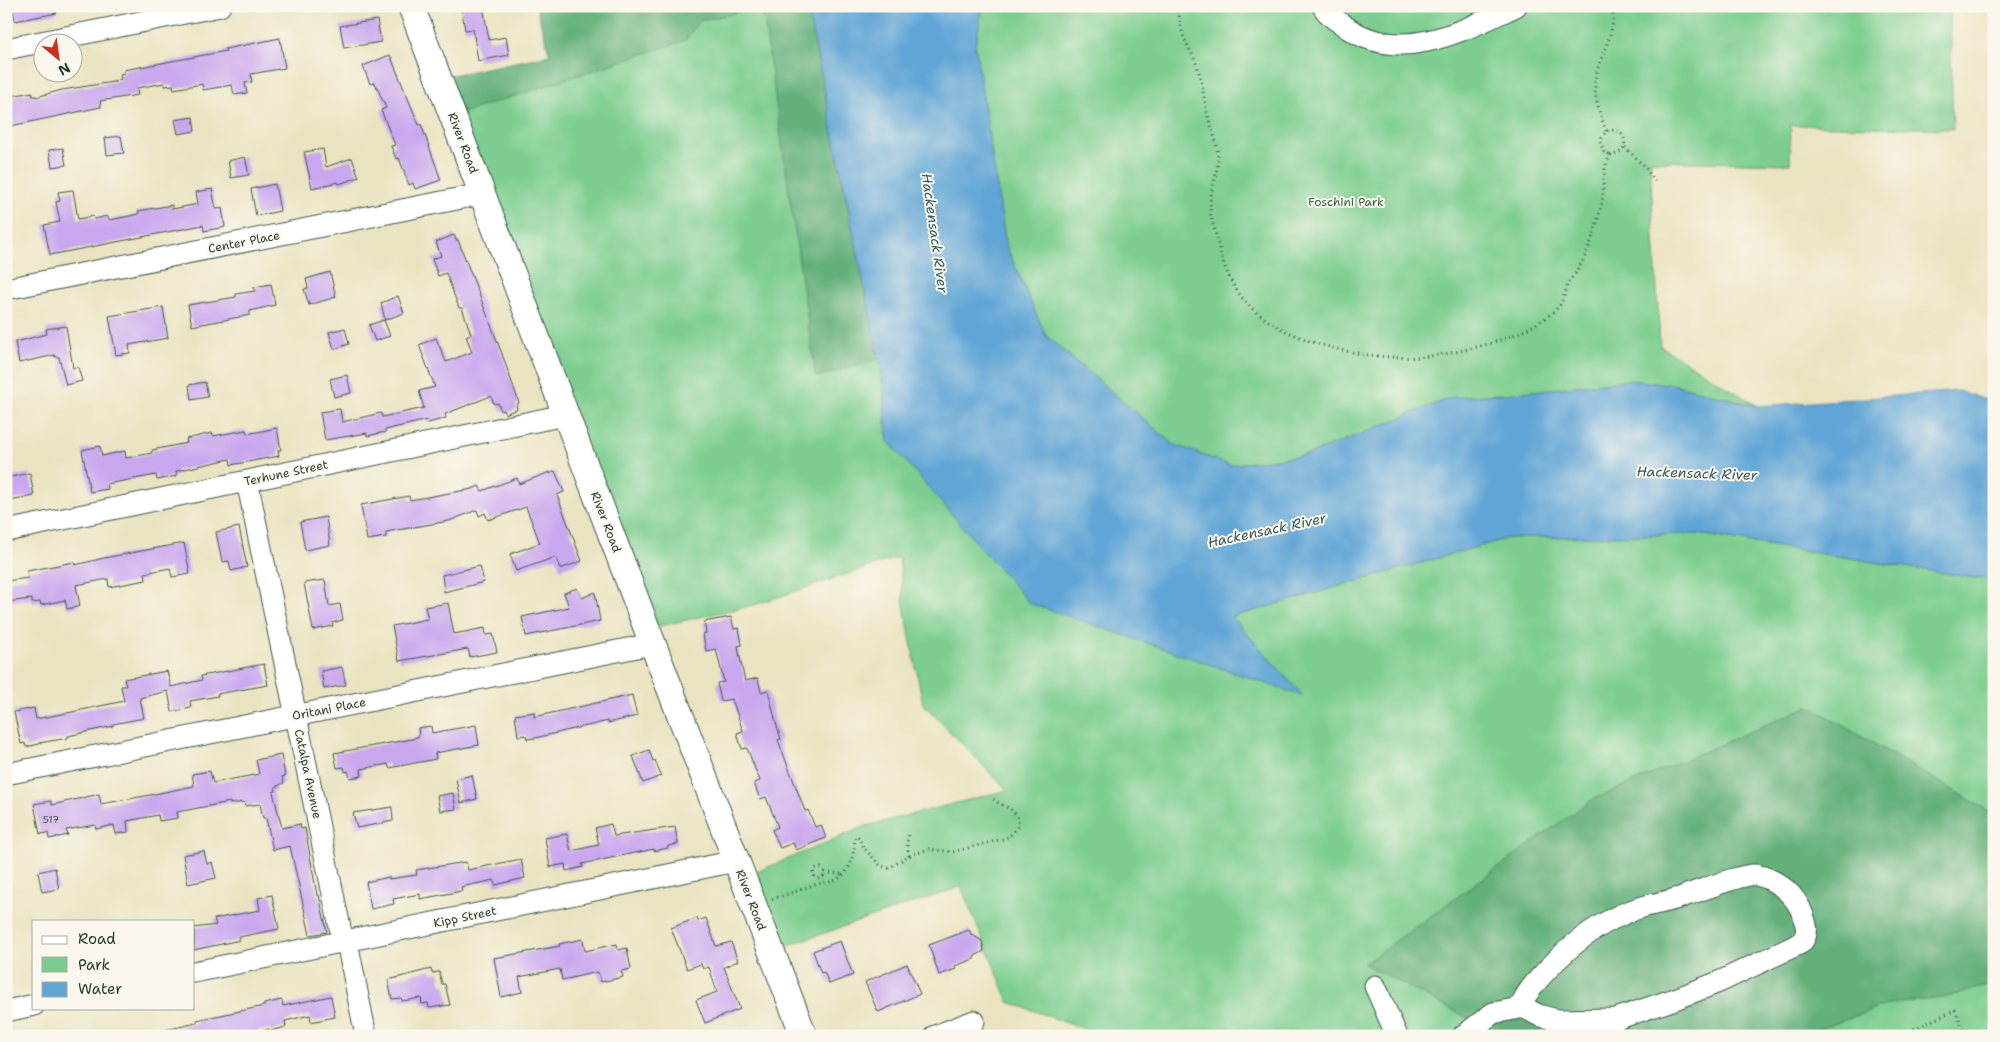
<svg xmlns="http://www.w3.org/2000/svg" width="2000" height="1042" font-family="'Shantell Sans',sans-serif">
<rect width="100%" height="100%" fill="#fbf7ec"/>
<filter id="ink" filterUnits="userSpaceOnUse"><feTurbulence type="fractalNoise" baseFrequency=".02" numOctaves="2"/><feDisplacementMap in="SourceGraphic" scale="10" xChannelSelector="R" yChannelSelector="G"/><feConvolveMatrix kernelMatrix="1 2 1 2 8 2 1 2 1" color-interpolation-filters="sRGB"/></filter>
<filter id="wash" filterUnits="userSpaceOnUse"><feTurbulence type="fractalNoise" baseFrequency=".0096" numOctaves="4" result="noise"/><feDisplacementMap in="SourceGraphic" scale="20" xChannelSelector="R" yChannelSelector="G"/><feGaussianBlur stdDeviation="1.12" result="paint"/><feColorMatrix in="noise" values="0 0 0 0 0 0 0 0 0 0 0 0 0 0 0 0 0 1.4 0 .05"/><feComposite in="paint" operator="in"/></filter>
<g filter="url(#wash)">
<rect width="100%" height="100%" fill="#eae3c1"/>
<path fill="#7bcd8f" stroke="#4d8562" d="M 536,6 L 807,6 L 881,368 L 888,441 L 1301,696 L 1232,617 L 1508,538 L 1698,534 L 1994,581 L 1994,814 L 1809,706 L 1364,963 L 1503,1036 L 1103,1036 L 1009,1002 L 961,887 L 771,951 L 742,878 L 866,826 L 1007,790 L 923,704 L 904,606 L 899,557 L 757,604 L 647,629 L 438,78 L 550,55 Z
M 983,6 L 1950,6 L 1953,129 L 1791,125 L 1790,164 L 1650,161 L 1660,346 L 1758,406 L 1677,385 L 1628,380 L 1516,393 L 1453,397 L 1308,455 L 1229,465 L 1173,444 L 1046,336 L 1006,246 L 975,46 Z
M 1994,984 L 1994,1036 L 1799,1036 L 1892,1003 L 1942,998 Z"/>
<path fill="#64b07a" stroke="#427657" d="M 536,6 L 807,6 L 879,359 L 816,377 L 762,7 L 699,21 L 686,40 L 453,116 L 438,78 L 550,55 Z
M 1809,706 L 1994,814 L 1994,984 L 1942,998 L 1892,1003 L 1799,1036 L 1503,1036 L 1364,964 L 1590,801 Z"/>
<path fill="#61a5d6" stroke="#407185" d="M 807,6 L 983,6 L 975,46 L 1006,246 L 1046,336 L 1173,444 L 1229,465 L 1308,455 L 1453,397 L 1516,393 L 1628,380 L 1677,385 L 1758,406 L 1960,391 L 1994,402 L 1994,581 L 1698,534 L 1508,538 L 1232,617 L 1303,696 L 1029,603 L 888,441 L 881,368 Z"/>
<g id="blocks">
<path fill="#c9a7ee" d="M 12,6 L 56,6 L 57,13 L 15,21 Z
M 461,6 L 483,6 L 489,40 L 506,37 L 509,55 L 478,61 L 473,29 L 465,30 Z
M 377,20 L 381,42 L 344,48 L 340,26 Z
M 280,38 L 285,68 L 251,74 L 252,82 L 245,83 L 247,93 L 234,95 L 232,85 L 203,90 L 202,84 L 174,89 L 173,85 L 165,86 L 164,83 L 137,88 L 138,95 L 100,101 L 101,107 L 6,127 L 6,97 L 32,92 L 33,96 L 36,96 L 36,97 L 62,90 L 113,82 L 121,79 L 120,74 L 124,73 L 124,70 L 226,51 L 225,49 Z
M 390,55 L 419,125 L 421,124 L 441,180 L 415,189 L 413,183 L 409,185 L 399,158 L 396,159 L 391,146 L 395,145 L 381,110 L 386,108 L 375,83 L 370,84 L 363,66 Z
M 193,117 L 195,131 L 178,134 L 175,120 Z
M 121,136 L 124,153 L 107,155 L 105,138 Z
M 63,148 L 66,165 L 52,167 L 49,150 Z
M 323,149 L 326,167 L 352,158 L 359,177 L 339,184 L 338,182 L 312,188 L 304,152 Z
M 245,157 L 249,175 L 231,178 L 228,161 Z
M 275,184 L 280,211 L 256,216 L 251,189 Z
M 212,189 L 216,209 L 222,208 L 225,227 L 204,231 L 203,225 L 50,255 L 44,225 L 60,222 L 56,202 L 60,201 L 58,192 L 73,190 L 78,219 L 93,216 L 94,219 L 107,216 L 110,220 L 139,214 L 138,211 L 172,205 L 172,209 L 198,204 L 196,192 Z
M 454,235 L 456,240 L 458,240 L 501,351 L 517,397 L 519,403 L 516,405 L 517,409 L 505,414 L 504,410 L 501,411 L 498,403 L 494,404 L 491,396 L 445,414 L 446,418 L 428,423 L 427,420 L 385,430 L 385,432 L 367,436 L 367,433 L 325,440 L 320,412 L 340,409 L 342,422 L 381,413 L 382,417 L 424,408 L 419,391 L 435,387 L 419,345 L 436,338 L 446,362 L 472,352 L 466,336 L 471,334 L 462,308 L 459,308 L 446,273 L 438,276 L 432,259 L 441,256 L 436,242 Z
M 330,272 L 336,297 L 309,305 L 304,289 L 308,288 L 306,279 Z
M 271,284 L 275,305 L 250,311 L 250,315 L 192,326 L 188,305 L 236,297 L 236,294 L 255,291 L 254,287 Z
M 398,296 L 404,313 L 385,320 L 381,303 Z
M 163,307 L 168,338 L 129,345 L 130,353 L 116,355 L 109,316 Z
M 384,320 L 390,336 L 375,341 L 369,325 Z
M 66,326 L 73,368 L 78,367 L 82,381 L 66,385 L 59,357 L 55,357 L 55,355 L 19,363 L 15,342 L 47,334 L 46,329 Z
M 345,328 L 349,344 L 334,349 L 329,332 Z
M 347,375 L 351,393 L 334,397 L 330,379 Z
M 205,382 L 208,397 L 191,400 L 189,385 Z
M 277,428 L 281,450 L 278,450 L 279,456 L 231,465 L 230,459 L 176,471 L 177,476 L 157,480 L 156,475 L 107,484 L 108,489 L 90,492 L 82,450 L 100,446 L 102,456 L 125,451 L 126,458 L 152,453 L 152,450 L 187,443 L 186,439 L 212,433 L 213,436 L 246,430 L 247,434 Z
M 555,471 L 564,492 L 557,495 L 582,561 L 560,569 L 556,557 L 516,571 L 510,554 L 540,543 L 526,507 L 488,520 L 485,513 L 479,516 L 477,510 L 449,521 L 386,532 L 386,537 L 367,540 L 361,505 L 409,496 L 410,500 L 472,489 L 479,486 L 482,491 L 517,478 L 519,484 L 550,472 L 550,474 Z
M 30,473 L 34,496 L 6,502 L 6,478 Z
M 326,517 L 330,545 L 305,550 L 300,522 Z
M 239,527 L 247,567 L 231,571 L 229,561 L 222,562 L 216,532 Z
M 184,543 L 190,574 L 172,577 L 170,568 L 145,573 L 146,580 L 109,587 L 108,579 L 76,585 L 80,606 L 67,609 L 65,600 L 41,605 L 40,602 L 32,603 L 32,599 L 6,602 L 6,581 L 28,578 L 27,571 L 74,562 L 75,565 L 104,558 Z
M 480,566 L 484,582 L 444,592 L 442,575 Z
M 325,580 L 329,606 L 340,604 L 343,620 L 332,623 L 333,626 L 313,630 L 304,583 Z
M 577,588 L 582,598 L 595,592 L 600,621 L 526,636 L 522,617 L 569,607 L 564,593 Z
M 448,603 L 454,634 L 485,628 L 486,635 L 493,634 L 497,652 L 470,657 L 468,649 L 399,661 L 392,626 L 428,619 L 425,607 Z
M 731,617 L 734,629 L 739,628 L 742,645 L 738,646 L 739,653 L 745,681 L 758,678 L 761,692 L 768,690 L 776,723 L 781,739 L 778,740 L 805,811 L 808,810 L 815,827 L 821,825 L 826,838 L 796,850 L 793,843 L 780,848 L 772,830 L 778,827 L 766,797 L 760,799 L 754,783 L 760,781 L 747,748 L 742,749 L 737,733 L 743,731 L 732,699 L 721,701 L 717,683 L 724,682 L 716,649 L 706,651 L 703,634 L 706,633 L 704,622 Z
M 264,664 L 268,685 L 217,694 L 218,696 L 190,701 L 191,708 L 172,712 L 168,691 L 140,698 L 144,718 L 113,724 L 113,726 L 68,736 L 68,738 L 39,743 L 39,744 L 26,747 L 25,743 L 21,744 L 14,712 L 34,708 L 36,719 L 72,712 L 124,701 L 121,686 L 126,686 L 124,679 L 167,671 L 171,687 L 202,680 L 201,676 Z
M 342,667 L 346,685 L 324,689 L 321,671 Z
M 632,695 L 637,716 L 608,723 L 608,721 L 535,738 L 527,739 L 526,735 L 518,736 L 515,715 L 534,712 L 534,717 Z
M 476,725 L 479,745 L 435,753 L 436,759 L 389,768 L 388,764 L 361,769 L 362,776 L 350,778 L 348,771 L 345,772 L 344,767 L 337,768 L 334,753 L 412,739 L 419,736 L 418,728 L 431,726 L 432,733 Z
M 649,750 L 653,761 L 655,760 L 661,776 L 643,783 L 633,756 Z
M 281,755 L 285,776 L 282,777 L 284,783 L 275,787 L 276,791 L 273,792 L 282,828 L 300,824 L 301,829 L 305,828 L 317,895 L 319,895 L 327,932 L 310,935 L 290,846 L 273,850 L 266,818 L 263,818 L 260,804 L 245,806 L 244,802 L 230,804 L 230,802 L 177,812 L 178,818 L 159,821 L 158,815 L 127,821 L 128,832 L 116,834 L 114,825 L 96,829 L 95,825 L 66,830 L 68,835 L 49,839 L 48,833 L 40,834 L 34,804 L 51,801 L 52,805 L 99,794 L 101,804 L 145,796 L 194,786 L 192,774 L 210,771 L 213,783 L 259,774 L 256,760 Z
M 472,775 L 477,799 L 461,803 L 456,779 Z
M 453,793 L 456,809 L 440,811 L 437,796 Z
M 392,807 L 393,821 L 357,828 L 353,813 Z
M 611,824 L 614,836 L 675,827 L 678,844 L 668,846 L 668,848 L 654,851 L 654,849 L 582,864 L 583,867 L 566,871 L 565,864 L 550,867 L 545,838 L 567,834 L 571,851 L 599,845 L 595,828 Z
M 204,851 L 207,864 L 212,862 L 216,878 L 188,884 L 183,855 Z
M 521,859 L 525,878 L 495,885 L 494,880 L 461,887 L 462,891 L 420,899 L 420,894 L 393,899 L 394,904 L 371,909 L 366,882 L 389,877 L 389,879 L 417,875 L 416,870 L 466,862 L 468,870 Z
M 55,868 L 59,889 L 42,892 L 38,872 Z
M 272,895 L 279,929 L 239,937 L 240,940 L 194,950 L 194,928 L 216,925 L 214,919 L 260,910 L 258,898 Z
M 697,918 L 698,921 L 706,918 L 716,946 L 731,942 L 738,961 L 724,967 L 740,1009 L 705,1023 L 696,1000 L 717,992 L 709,967 L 703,969 L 701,964 L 687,969 L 671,928 Z
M 969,930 L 971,934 L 982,941 L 984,951 L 975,956 L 974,959 L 955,966 L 956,969 L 939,975 L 929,945 Z
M 583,939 L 585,951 L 617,944 L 618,950 L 627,948 L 631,969 L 621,971 L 623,977 L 601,982 L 598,972 L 562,980 L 560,969 L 519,977 L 522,992 L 501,997 L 494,958 L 560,946 L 559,944 Z
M 840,941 L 853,975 L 829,984 L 824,972 L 821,973 L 813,951 Z
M 907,964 L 920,994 L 878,1012 L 865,982 Z
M 431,969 L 432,973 L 439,972 L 442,984 L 445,984 L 450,1005 L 429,1008 L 428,1003 L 422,1004 L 421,998 L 402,1001 L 401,998 L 392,999 L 388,980 Z
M 331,996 L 335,1017 L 311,1022 L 310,1015 L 285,1021 L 286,1027 L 270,1031 L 269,1029 L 238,1036 L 165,1036 L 165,1030 L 197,1023 L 197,1020 L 264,1006 L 264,1004 L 282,1000 L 283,1006 Z"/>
</g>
</g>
<g filter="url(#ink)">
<use href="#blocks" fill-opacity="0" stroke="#3d5649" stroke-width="1"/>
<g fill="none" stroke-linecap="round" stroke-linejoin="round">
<defs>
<path id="minor" d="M 1323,6 C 1328,16 1341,23 1349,29 C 1403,64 1464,30 1516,6
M 6,49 L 220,6
M 6,289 L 482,194
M 247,481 L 343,942 L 348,947 L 366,1036
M 6,531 L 565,415
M 6,774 L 652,644
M 194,972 L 736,861
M 1375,986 L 1397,1036
M 6,1011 L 34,1005
M 935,1036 L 974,1021
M 1463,1036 L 1493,1013 L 1520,1008 L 1525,1008 L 1538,1015 L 1557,1020 L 1616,1019 L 1675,999 L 1719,982 L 1801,943 C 1809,934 1807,926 1803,915 C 1796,895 1777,879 1756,875 C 1744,873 1700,891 1687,895 C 1671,902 1653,903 1636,909 C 1600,921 1572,943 1546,971 C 1536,982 1525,993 1520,1008"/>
<path id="major" d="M 411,6 L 647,629 L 804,1036"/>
</defs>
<use href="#minor" stroke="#3d5649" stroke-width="23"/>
<use href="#major" stroke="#3d5649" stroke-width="28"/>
<path stroke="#3d5649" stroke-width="3" stroke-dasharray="1 4" stroke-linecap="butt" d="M 1178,6 C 1179,15 1180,25 1183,34 C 1187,46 1194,56 1198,68 C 1202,82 1204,97 1207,112 C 1209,124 1215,135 1217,147 C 1221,168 1210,187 1210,207 C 1210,216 1214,227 1216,235 C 1220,255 1226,275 1238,292 C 1270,341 1365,361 1420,357 C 1459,354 1532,337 1559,306 C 1565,299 1564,291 1568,284 C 1570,279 1575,275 1577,271 C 1590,250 1597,225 1602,202 C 1605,186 1601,169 1611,155 C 1627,154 1630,135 1615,130 L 1606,131 L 1600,141 L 1604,152 L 1611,155
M 1606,131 C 1601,116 1594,98 1595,82 C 1598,57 1618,32 1612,6
M 1625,147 L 1643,165 L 1655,181
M 909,856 L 907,842 L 909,833
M813.5 873a5.5 5.5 0 1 1 11 0a5.5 5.5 0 1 1-11 0Z
M 825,873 L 842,874
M 772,899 C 786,895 800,890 813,885 C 820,883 829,883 836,880 C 853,871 854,852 855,836 L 858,837 L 864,848 L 876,861 L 881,866 L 889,868 L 909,856 L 929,849 L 953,852 L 999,840 L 1009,837 L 1018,826 C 1020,808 1003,808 992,798
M 1914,1036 L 1911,1030 L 1955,1010 L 1966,1036
M 1973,1036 L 1994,1026"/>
<use href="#minor" stroke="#fff" stroke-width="21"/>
<use href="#major" stroke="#fff" stroke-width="26"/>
</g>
</g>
<g text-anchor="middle" stroke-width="4" stroke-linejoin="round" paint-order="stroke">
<g font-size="10" fill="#4a5862">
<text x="51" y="823">517</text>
</g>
<g font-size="12" fill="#1f3d34" stroke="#fbf7ec">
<text transform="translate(463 143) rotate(69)" y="4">River Road</text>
<text transform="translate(244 242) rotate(-11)" y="4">Center Place</text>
<text transform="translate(286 473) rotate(-12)" y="4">Terhune Street</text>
<text transform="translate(606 522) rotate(69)" y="4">River Road</text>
<text transform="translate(329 709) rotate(-11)" y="4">Oritani Place</text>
<text transform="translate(308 774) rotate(78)" y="4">Catalpa Avenue</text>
<text transform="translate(751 900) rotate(69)" y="4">River Road</text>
<text transform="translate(465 917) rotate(-12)" y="4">Kipp Street</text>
</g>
<g font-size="12" fill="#36614b" stroke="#fbf7ec">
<text x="1346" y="206">Foschini Park</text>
</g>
<g font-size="14" font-style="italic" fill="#335c65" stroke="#fbf7ec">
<text transform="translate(935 233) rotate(82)" y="5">Hackensack River</text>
<text transform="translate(1697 473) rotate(2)" y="5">Hackensack River</text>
<text transform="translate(1267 530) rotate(-12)" y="5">Hackensack River</text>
</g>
</g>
<rect width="2000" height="1042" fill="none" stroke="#fbf7ec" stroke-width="25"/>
<rect x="32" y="920" width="162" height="90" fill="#fbf7ec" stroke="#a3ada2"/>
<rect x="42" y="936" width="25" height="8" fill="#ffffff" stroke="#a3ada2"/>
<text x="78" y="944" font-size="15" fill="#1f3d34">Road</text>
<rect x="42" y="957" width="25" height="15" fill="#7bcd8f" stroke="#a3ada2"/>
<text x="78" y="970" font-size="15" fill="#1f3d34">Park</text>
<rect x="42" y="982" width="25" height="15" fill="#61a5d6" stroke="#a3ada2"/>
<text x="78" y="994" font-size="15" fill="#1f3d34">Water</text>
<g transform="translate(58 58) rotate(151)"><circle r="24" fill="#fbf7ec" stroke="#a3ada2"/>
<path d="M0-4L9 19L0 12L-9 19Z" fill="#c8321e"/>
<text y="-8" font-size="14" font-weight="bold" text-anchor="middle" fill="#1f3d34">N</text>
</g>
</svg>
